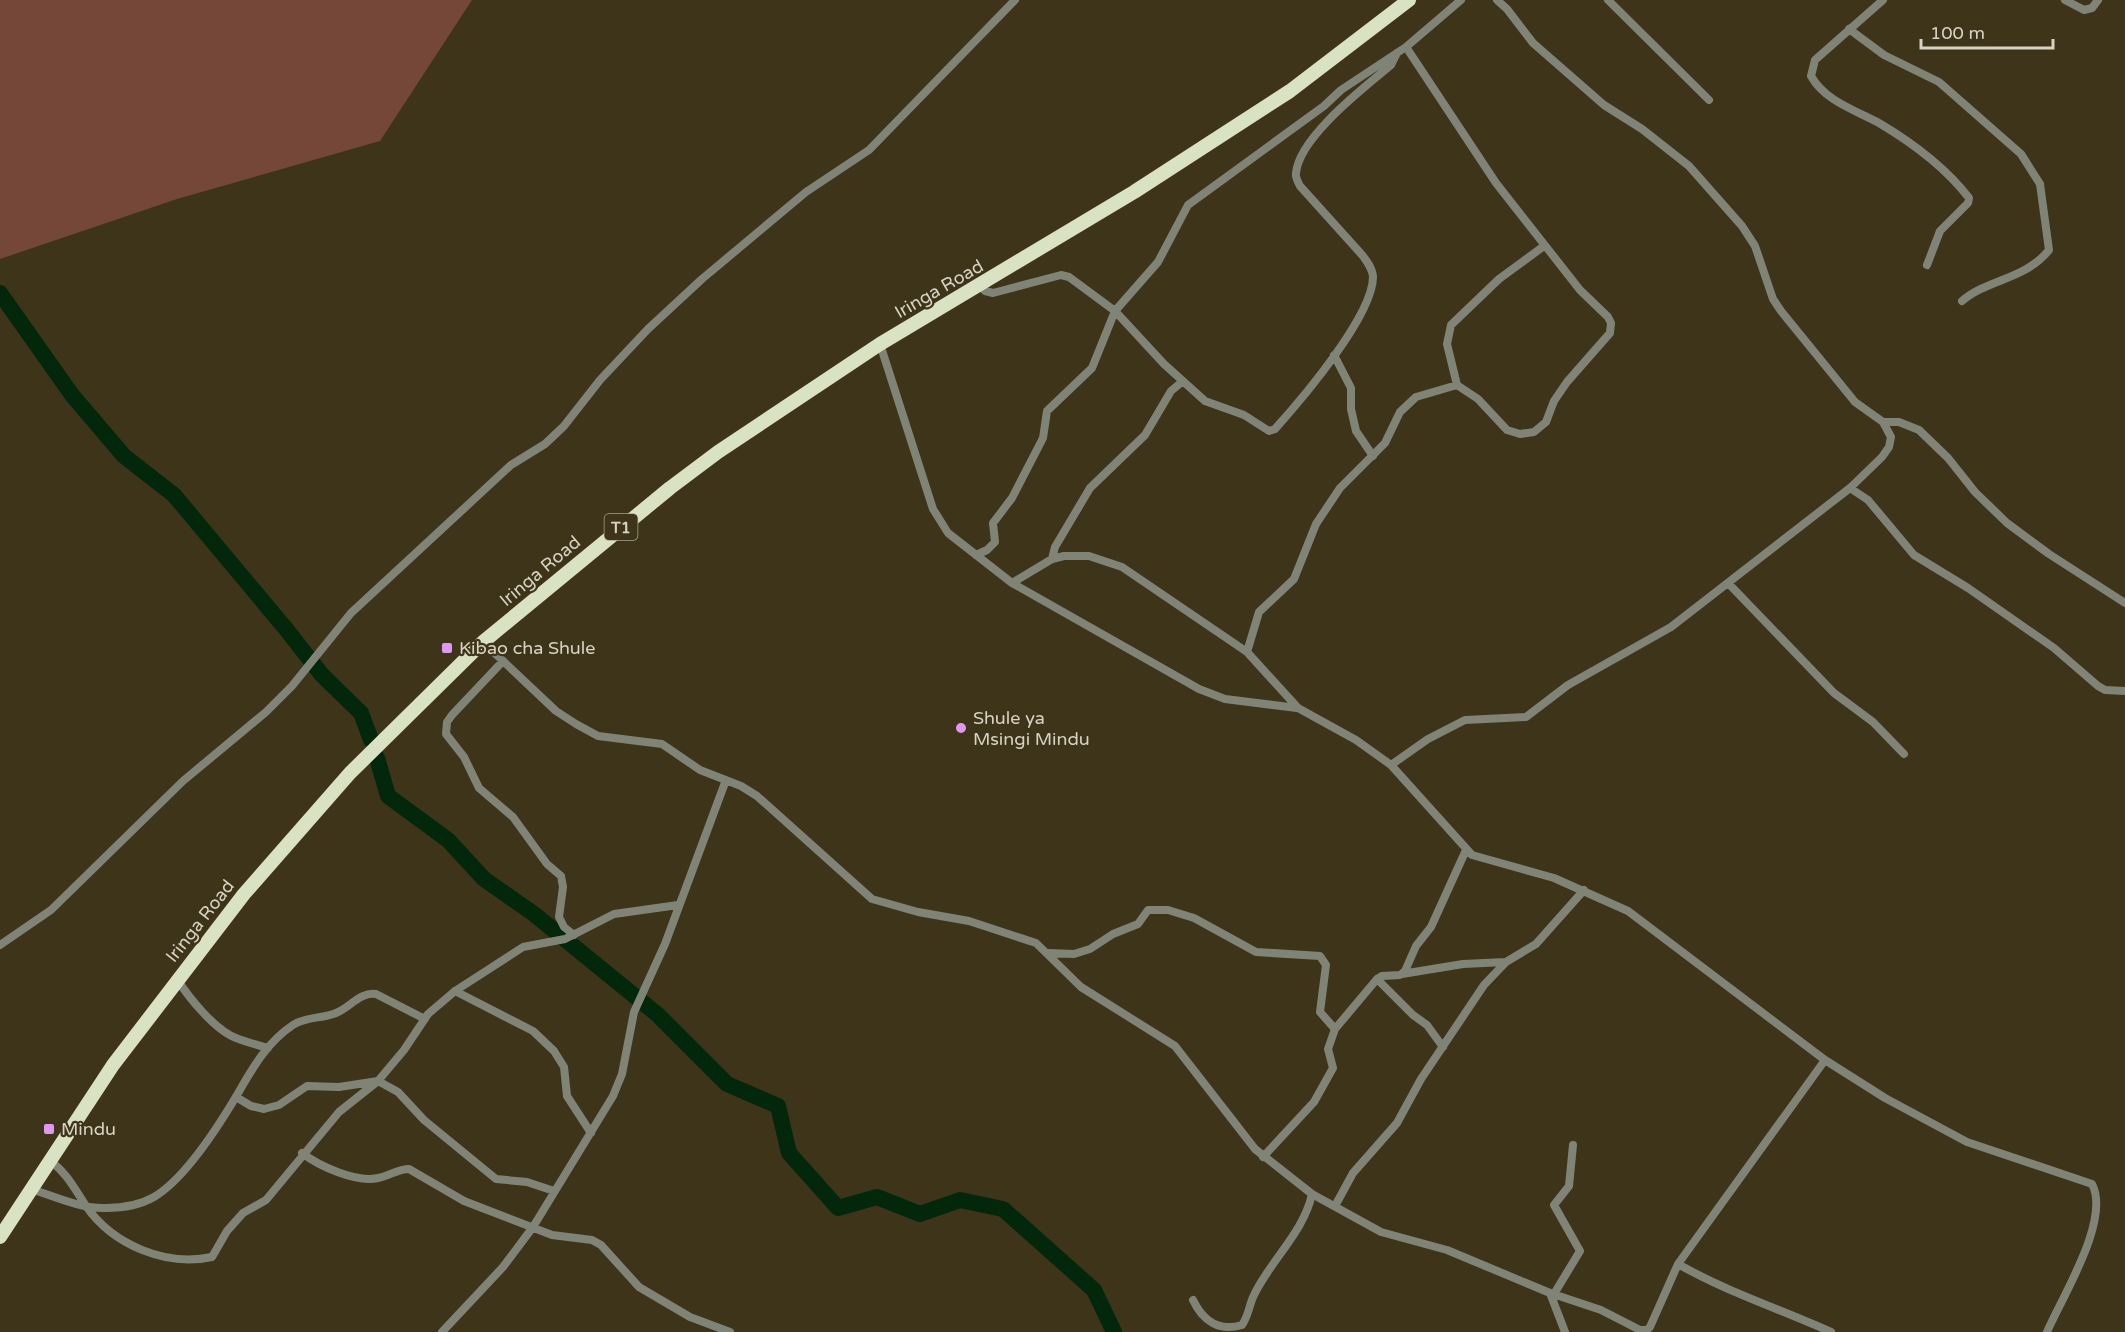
<svg xmlns="http://www.w3.org/2000/svg" width="2125" height="1332" font-family="'Varela Round',sans-serif">
<rect width="100%" height="100%" fill="#3d3419"/>
<path fill="#744738" d="M 0,0 L 472,0 L 380,141 L 177,199 L 0,259 Z"/>
<g fill="none" stroke-linecap="round" stroke-linejoin="round">
<path stroke="#02270a" stroke-width="16" d="M 0,293 L 72,395 L 124,456 L 174,495 L 286,629 L 322,675 L 361,713 L 371,740
M 377,758 L 388,796 L 448,840 L 484,879 L 534,914 L 658,1015 L 727,1084 L 778,1106 L 789,1153 L 838,1208 L 877,1197 L 920,1214 L 960,1200 L 1003,1209 L 1094,1290 L 1114,1332"/>
<path stroke="#808477" stroke-width="8" d="M 1608,0 L 1709,100
M 1883,0 L 1815,60 L 1811,76 C 1825,101 1855,110 1879,123 C 1911,142 1946,168 1969,198 L 1968,203 L 1940,231 L 1927,265
M 2065,0 L 2084,10 L 2092,8 L 2098,0
M 1849,29 L 1884,55 L 1939,82 L 2021,154 L 2040,184 L 2049,250 C 2025,280 1987,279 1962,301
M 980,286 L 985,291 L 993,293 L 1061,275 L 1069,277 L 1115,311 L 1164,364 L 1205,401 L 1244,415 L 1269,431 L 1275,429 C 1301,400 1374,315 1373,276 C 1372,268 1368,263 1363,256 L 1300,186 C 1298,182 1295,177 1296,173 C 1299,137 1365,87 1391,65 L 1397,53
M 880,344 L 933,509 L 948,533 L 1012,583 L 1199,689 L 1225,699 L 1297,708
M 1334,355 L 1351,388 L 1351,409 L 1356,431 L 1373,456
M 1457,385 L 1447,344 L 1451,325 L 1499,279 L 1544,246
M 1883,422 L 1899,422 L 1919,430 L 1948,458 L 1975,492 L 2007,523 L 2049,554 L 2125,603
M 1850,488 L 1868,500 L 1914,555 L 1968,588 L 2054,648 L 2098,686 L 2105,690 L 2125,691
M 976,555 L 987,550 L 995,542 L 993,523 L 1012,498 L 1043,438 L 1047,411 L 1092,368 L 1115,311 L 1158,262 L 1188,205 L 1324,106 L 1341,90 L 1406,47 L 1461,0
M 1052,559 L 1055,547 L 1090,488 L 1145,435 L 1171,391 L 1183,381
M 1012,583 L 1052,559 L 1064,556 L 1089,556 L 1122,567 L 1247,652 L 1298,708 L 1356,740 L 1391,765 L 1472,855 L 1554,878 L 1628,911 L 1825,1060 L 1885,1098 L 1967,1142 L 2092,1184 C 2111,1220 2062,1297 2047,1332
M 1728,583 L 1834,693 L 1873,722 L 1904,754
M 483,642 L 556,711 L 576,724 L 598,736 L 662,744 L 700,770 L 741,786 L 757,796 L 872,899 L 918,912 L 969,921 L 1036,943 L 1081,987 L 1175,1046 L 1255,1149 L 1312,1194 L 1381,1232 L 1447,1250 L 1550,1293 L 1601,1310 L 1640,1330 L 1647,1330 L 1650,1327 L 1678,1264 L 1825,1060
M 1247,652 L 1259,612 L 1294,579 L 1316,524 L 1340,488 L 1385,443 L 1400,412 L 1416,397 L 1457,385 L 1478,399 L 1507,430 L 1520,434 L 1534,432 L 1546,422 L 1554,401 L 1567,382 L 1610,333 L 1611,323 L 1608,317 L 1580,290 L 1496,183 L 1406,47
M 503,661 L 452,715 L 447,722 L 446,734 L 464,757 L 479,788 L 513,817 L 547,864 L 561,876 L 563,887 L 559,917 L 564,927 L 574,935
M 1391,765 L 1428,739 L 1465,720 L 1526,717 L 1568,685 L 1671,627 L 1850,488 L 1882,457 L 1889,447 L 1891,437 L 1883,422 L 1855,402 L 1781,311 L 1773,299 L 1755,246 L 1742,226 L 1689,166 L 1642,129 L 1604,105 L 1533,43 L 1507,9 L 1497,0
M 0,945 L 51,910 L 183,781 L 266,712 L 292,686 L 351,613 L 511,465 L 545,444 L 564,426 L 600,380 L 648,329 L 702,279 L 806,192 L 869,150 L 1015,0
M 1049,953 L 1074,954 L 1090,949 L 1113,934 L 1138,924 L 1148,910 L 1168,910 L 1194,918 L 1256,952 L 1320,956 L 1326,965 L 1320,1012 L 1335,1029
M 1402,974 L 1463,964 L 1505,962
M 177,979 C 189,998 215,1030 236,1038 C 246,1042 257,1045 268,1048
M 1377,979 L 1413,1015 L 1427,1025 L 1443,1047
M 455,991 L 533,1031 L 554,1051 L 564,1067 L 567,1096 L 591,1133
M 236,1097 L 251,1106 L 264,1109 L 279,1105 L 307,1086 L 339,1087 L 378,1081 L 398,1092 L 424,1120 L 496,1179 L 527,1182 L 554,1191
M 302,1153 C 319,1166 356,1183 378,1178 C 389,1176 398,1169 409,1169 L 464,1201 L 552,1235 L 592,1240 L 601,1245 L 639,1287 L 690,1317 L 730,1332
M 1263,1157 L 1314,1102 L 1333,1068 L 1328,1049 L 1335,1029 L 1377,979 L 1382,976 L 1400,975 L 1405,971 L 1416,946 L 1431,927 L 1466,850
M 49,1160 C 67,1173 74,1188 86,1206 C 113,1245 166,1267 212,1257 L 227,1231 L 243,1213 L 266,1200 L 339,1112 L 378,1081 L 404,1050 L 428,1014 L 455,991 L 523,947 L 565,939 L 614,914 L 678,905
M 31,1189 C 54,1196 81,1209 106,1208 C 121,1208 140,1205 154,1197 C 186,1178 218,1127 237,1095 C 252,1069 267,1042 293,1025 C 307,1016 322,1019 336,1013 C 351,1007 359,992 376,994 L 425,1019
M 1335,1206 L 1353,1173 L 1397,1123 L 1421,1079 L 1484,985 L 1506,962 L 1536,944 L 1584,890
M 1678,1264 C 1727,1292 1780,1309 1831,1332
M 1550,1293 L 1565,1332
M 1554,1294 L 1580,1251 L 1554,1205 L 1569,1186 L 1573,1145
M 1193,1300 C 1203,1321 1219,1332 1242,1325 C 1249,1315 1249,1305 1254,1295 C 1270,1261 1304,1232 1312,1194
M 442,1332 L 503,1267 L 533,1227 L 613,1096 L 622,1074 L 634,1012 L 665,944 L 726,780"/>
<path stroke="#dae2c4" stroke-width="14" d="M 0,1237 L 113,1065 L 244,894 L 350,773 L 483,642 L 670,488 L 718,452 L 880,344 L 1134,192 L 1290,91 L 1409,0"/>
</g>
<g fill="#df98f2" stroke="#3d3419" stroke-width="2">
<rect x="441" y="642" width="12" height="12" rx="3"/>
<circle cx="961" cy="728" r="6"/>
<rect x="43" y="1123" width="12" height="12" rx="3"/>
</g>
<g text-anchor="middle" stroke-width="4.5" stroke-linejoin="round" paint-order="stroke">
<rect fill="#3d3419" stroke="#a9a38f" stroke-width="1.5" x="604.5" y="514" width="33" height="26" rx="4.5"/>
<g font-size="16" font-weight="bold" fill="#d7d2c2">
<text x="621" y="533">T1</text>
</g>
<g font-size="18" fill="#d7d2c2" stroke="#3d3419">
<text transform="translate(939 289) rotate(-30)" y="6">Iringa Road</text>
<text transform="translate(540 571) rotate(-40)" y="6">Iringa Road</text>
<text transform="translate(200 921) rotate(-52)" y="6">Iringa Road</text>
</g>
<g font-size="18" fill="#d7d2c2" stroke="#3d3419" text-anchor="start">
<text x="459" y="654">Kibao cha Shule</text>
<text x="973" y="724">Shule ya<tspan x="973" dy="21">Msingi Mindu</tspan></text>
<text x="61" y="1135">Mindu</text>
</g>
</g>
<path d="M1921 39v9h132v-9" fill="none" stroke="#d7d2c2" stroke-width="3"/>
<text x="1930" y="39" font-size="18" fill="#d7d2c2" stroke="#3d3419" stroke-width="4.5" paint-order="stroke">100 m</text>
</svg>
